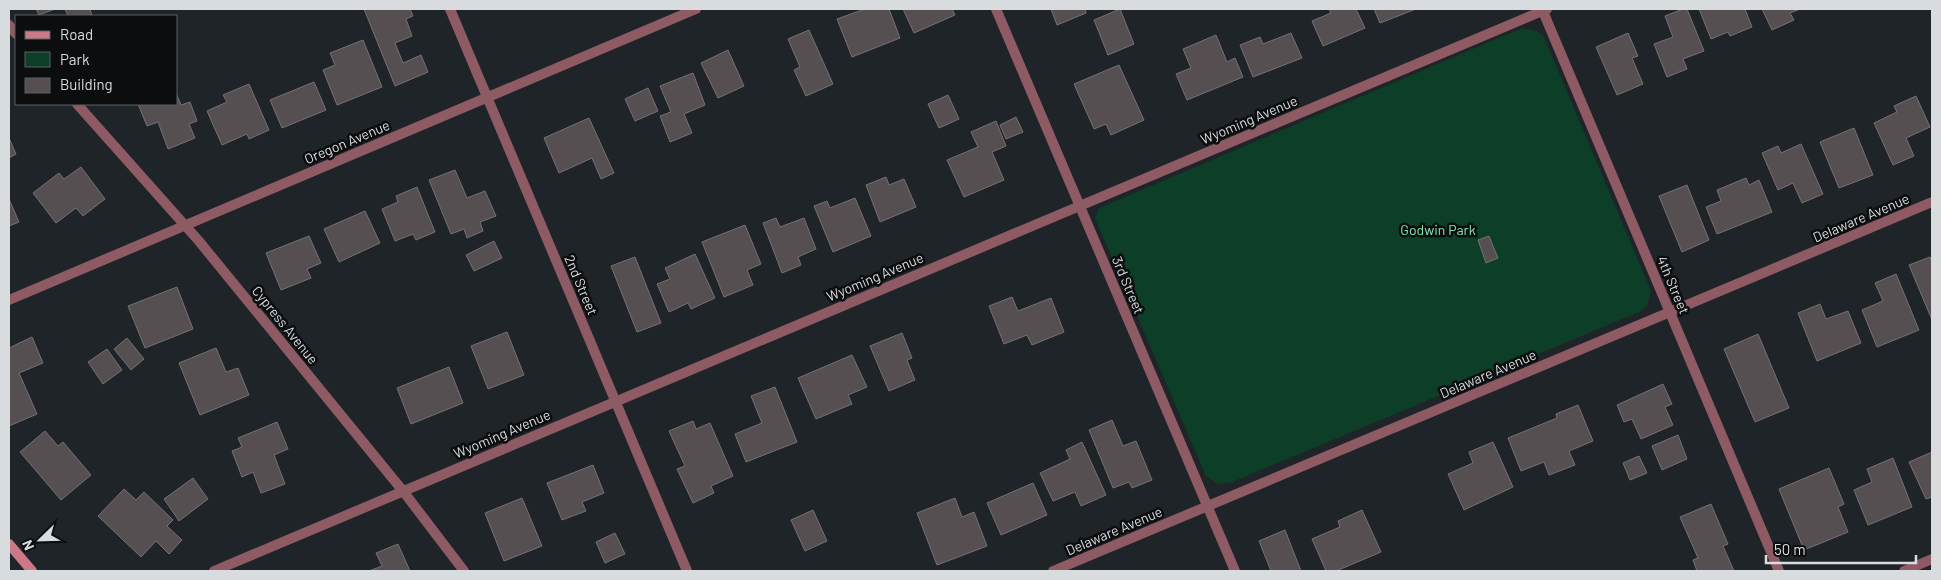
<svg xmlns="http://www.w3.org/2000/svg" width="1941" height="580" font-family="Barlow,sans-serif">
<rect width="100%" height="100%" fill="#1f2428"/>
<path fill="#0d3e28" d="M 1522,28 L 1537,31 L 1544,37 L 1651,291 L 1647,306 L 1639,312 L 1232,482 L 1217,484 L 1206,476 L 1095,218 L 1099,208 Z"/>
<path fill="#554f52" stroke="#777074" d="M 36,9 L 55,9 L 39,15 Z
M 65,9 L 90,9 L 92,16 L 68,16 Z
M 364,9 L 410,9 L 413,16 L 406,19 L 412,36 L 395,43 L 403,63 L 421,55 L 428,72 L 395,86 Z
M 865,9 L 889,9 L 900,38 L 852,57 L 837,19 Z
M 903,9 L 952,9 L 955,15 L 914,33 Z
M 1051,9 L 1085,9 L 1086,13 L 1057,25 Z
M 1120,9 L 1134,44 L 1108,55 L 1094,20 Z
M 1329,9 L 1356,9 L 1365,28 L 1323,46 L 1312,21 L 1331,13 Z
M 1374,9 L 1416,9 L 1380,23 Z
M 1683,9 L 1687,9 L 1704,51 L 1683,59 L 1687,69 L 1667,77 L 1654,44 L 1673,37 L 1665,16 Z
M 1699,9 L 1745,9 L 1752,27 L 1730,36 L 1728,32 L 1711,39 Z
M 1762,9 L 1800,9 L 1790,13 L 1794,20 L 1772,30 Z
M 809,30 L 833,84 L 806,96 L 794,70 L 800,67 L 788,39 Z
M 1291,33 L 1302,58 L 1253,77 L 1240,45 L 1260,37 L 1263,44 Z
M 1628,33 L 1638,56 L 1632,58 L 1643,84 L 1617,95 L 1596,47 Z
M 1216,35 L 1227,62 L 1235,58 L 1243,77 L 1187,100 L 1176,74 L 1191,68 L 1183,49 Z
M 363,40 L 382,87 L 337,105 L 323,70 L 335,65 L 330,53 Z
M 728,50 L 744,86 L 718,98 L 701,63 Z
M 1119,65 L 1144,120 L 1111,135 L 1106,124 L 1094,129 L 1074,84 Z
M 693,73 L 705,105 L 684,114 L 692,133 L 670,142 L 660,116 L 671,112 L 660,86 Z
M 314,82 L 326,110 L 282,128 L 270,100 Z
M 249,84 L 269,130 L 249,139 L 247,134 L 222,145 L 207,111 L 227,102 L 223,95 Z
M 648,88 L 658,111 L 635,121 L 625,99 Z
M 176,93 L 181,105 L 190,102 L 197,121 L 189,124 L 195,138 L 168,149 L 158,122 L 147,126 L 138,104 L 176,104 Z
M 948,95 L 959,119 L 939,128 L 928,104 Z
M 1916,96 L 1930,127 L 1906,138 L 1914,156 L 1893,165 L 1874,123 L 1897,112 L 1894,106 Z
M 1016,117 L 1023,132 L 1006,139 L 1000,125 Z
M 589,118 L 614,173 L 601,179 L 592,158 L 559,173 L 544,138 Z
M 996,121 L 1006,146 L 992,152 L 1004,180 L 964,197 L 947,160 L 978,147 L 971,132 Z
M 1854,128 L 1873,175 L 1839,188 L 1820,142 Z
M 9,138 L 16,154 L 9,158 Z
M 1801,144 L 1823,194 L 1802,203 L 1793,183 L 1778,190 L 1762,153 L 1778,146 L 1781,153 Z
M 81,167 L 105,199 L 83,216 L 76,208 L 56,223 L 33,193 L 59,173 L 64,179 Z
M 455,170 L 467,198 L 485,191 L 496,216 L 480,222 L 483,231 L 467,238 L 464,229 L 451,234 L 429,180 Z
M 886,177 L 889,185 L 904,179 L 916,207 L 880,222 L 866,185 Z
M 1746,178 L 1749,185 L 1759,180 L 1772,212 L 1717,234 L 1706,207 L 1721,201 L 1717,190 Z
M 1687,185 L 1709,240 L 1682,252 L 1659,196 Z
M 417,187 L 435,232 L 416,240 L 413,234 L 395,241 L 382,209 L 398,202 L 396,196 Z
M 855,198 L 871,236 L 833,252 L 814,206 L 827,201 L 830,208 Z
M 9,199 L 19,222 L 9,226 Z
M 365,211 L 380,243 L 339,262 L 324,229 Z
M 776,218 L 780,227 L 804,218 L 816,249 L 798,257 L 801,265 L 782,273 L 763,223 Z
M 745,225 L 761,264 L 747,270 L 753,285 L 724,297 L 702,242 Z
M 309,236 L 321,263 L 307,269 L 311,278 L 281,290 L 266,253 Z
M 1489,236 L 1498,258 L 1486,263 L 1478,240 Z
M 494,241 L 502,258 L 474,271 L 466,255 Z
M 695,254 L 715,298 L 691,309 L 688,303 L 669,312 L 657,284 L 670,279 L 665,268 Z
M 635,257 L 661,323 L 637,332 L 611,266 Z
M 1930,257 L 1932,263 L 1932,320 L 1909,265 Z
M 1896,274 L 1919,330 L 1877,347 L 1862,310 L 1883,301 L 1875,283 Z
M 177,287 L 193,329 L 145,348 L 128,306 Z
M 1012,297 L 1018,311 L 1051,298 L 1064,332 L 1032,345 L 1027,335 L 1004,344 L 989,306 Z
M 1820,304 L 1826,319 L 1848,311 L 1861,343 L 1817,361 L 1798,313 Z
M 507,332 L 524,375 L 488,389 L 471,346 Z
M 902,333 L 912,358 L 907,360 L 915,380 L 889,391 L 870,346 Z
M 1758,334 L 1789,408 L 1755,422 L 1724,349 Z
M 32,337 L 43,363 L 19,373 L 37,414 L 9,426 L 9,348 Z
M 127,338 L 144,359 L 131,370 L 114,349 Z
M 216,348 L 226,372 L 238,368 L 249,395 L 200,415 L 179,363 Z
M 107,349 L 122,370 L 103,384 L 88,362 Z
M 852,355 L 867,387 L 848,395 L 852,404 L 816,419 L 798,378 Z
M 449,367 L 463,403 L 411,424 L 397,388 Z
M 1663,384 L 1672,404 L 1665,407 L 1673,425 L 1641,439 L 1632,419 L 1624,422 L 1617,405 Z
M 775,387 L 797,442 L 746,462 L 735,434 L 762,423 L 751,396 Z
M 1578,405 L 1593,441 L 1569,451 L 1575,465 L 1549,475 L 1544,462 L 1521,471 L 1508,438 L 1557,418 L 1556,414 Z
M 1112,420 L 1123,446 L 1136,441 L 1152,480 L 1132,488 L 1129,482 L 1113,488 L 1089,430 Z
M 693,421 L 696,429 L 710,423 L 733,476 L 711,486 L 714,493 L 693,503 L 677,469 L 685,466 L 669,431 Z
M 277,422 L 288,449 L 274,455 L 285,484 L 261,493 L 253,472 L 242,477 L 232,451 L 242,447 L 238,438 Z
M 45,431 L 58,446 L 63,442 L 91,475 L 61,500 L 20,452 Z
M 1678,435 L 1687,459 L 1662,470 L 1652,446 Z
M 1082,442 L 1106,495 L 1081,506 L 1075,492 L 1053,501 L 1040,473 L 1070,459 L 1066,450 Z
M 1493,442 L 1513,487 L 1464,510 L 1448,474 L 1473,463 L 1469,452 Z
M 1932,452 L 1932,497 L 1926,499 L 1909,462 Z
M 1639,456 L 1647,473 L 1630,480 L 1623,463 Z
M 1893,458 L 1912,507 L 1868,525 L 1854,490 L 1872,482 L 1867,469 Z
M 593,465 L 604,493 L 582,502 L 586,511 L 562,520 L 547,483 Z
M 1829,468 L 1844,504 L 1838,507 L 1848,532 L 1804,550 L 1779,489 Z
M 193,478 L 208,499 L 179,521 L 164,499 Z
M 1033,483 L 1047,515 L 1001,535 L 987,503 Z
M 124,489 L 136,500 L 144,492 L 173,520 L 167,526 L 182,540 L 169,554 L 156,541 L 141,557 L 98,516 Z
M 522,498 L 542,546 L 504,561 L 485,513 Z
M 955,498 L 962,517 L 974,512 L 987,546 L 937,565 L 917,513 Z
M 1711,504 L 1728,544 L 1723,546 L 1734,571 L 1697,571 L 1693,560 L 1698,558 L 1680,517 Z
M 813,510 L 827,541 L 805,551 L 791,520 Z
M 1362,510 L 1381,552 L 1336,571 L 1326,571 L 1312,539 L 1340,527 L 1338,521 Z
M 1285,530 L 1301,571 L 1271,571 L 1259,541 Z
M 615,533 L 625,554 L 605,563 L 596,542 Z
M 398,544 L 410,571 L 369,571 L 382,566 L 376,553 Z"/>
<g fill="none" stroke-linecap="round" stroke-linejoin="round">
<path stroke="#8e5a63" stroke-width="10" d="M 450,9 L 687,571
M 996,9 L 1235,571
M 1542,9 L 1779,571
M 9,25 L 16,34
M 77,104 L 198,240 L 403,491 L 464,571
M 9,300 L 696,9
M 214,571 L 1547,9
M 1053,571 L 1932,202
M 1904,571 L 1932,559"/>
<path stroke="#cb7887" stroke-width="10" d="M 9,544 L 32,571"/>
</g>
<g text-anchor="middle" stroke-width="5" stroke-linejoin="round" paint-order="stroke">
<g font-size="14" fill="#d9dcdf" stroke="#0b0d0f">
<text transform="translate(1249 120) rotate(-23)" y="5">Wyoming Avenue</text>
<text transform="translate(347 142) rotate(-23)" y="5">Oregon Avenue</text>
<text transform="translate(1861 218) rotate(-23)" y="5">Delaware Avenue</text>
<text transform="translate(875 277) rotate(-23)" y="5">Wyoming Avenue</text>
<text transform="translate(581 285) rotate(67)" y="5">2nd Street</text>
<text transform="translate(1128 285) rotate(67)" y="5">3rd Street</text>
<text transform="translate(1673 285) rotate(67)" y="5">4th Street</text>
<text transform="translate(285 325) rotate(51)" y="5">Cypress Avenue</text>
<text transform="translate(1488 374) rotate(-23)" y="5">Delaware Avenue</text>
<text transform="translate(502 434) rotate(-23)" y="5">Wyoming Avenue</text>
<text transform="translate(1114 531) rotate(-23)" y="5">Delaware Avenue</text>
</g>
<g font-size="14" fill="#81e7b1" stroke="#0b0d0f">
<text x="1438" y="235">Godwin Park</text>
</g>
</g>
<rect width="1941" height="580" fill="none" stroke="#d9dcdf" stroke-width="20"/>
<rect x="15" y="15" width="162" height="90" fill="#0b0d0f" stroke="#5d6062"/>
<rect x="25" y="31" width="25" height="8" fill="#cb7887" stroke="#5d6062"/>
<text x="60" y="40" font-size="15" fill="#d9dcdf">Road</text>
<rect x="25" y="52" width="25" height="15" fill="#0d3e28" stroke="#5d6062"/>
<text x="60" y="65" font-size="15" fill="#d9dcdf">Park</text>
<rect x="25" y="78" width="25" height="15" fill="#554f52" stroke="#5d6062"/>
<text x="60" y="90" font-size="15" fill="#d9dcdf">Building</text>
<g transform="translate(40 540) rotate(247)" stroke="#0b0d0f" stroke-width="4" paint-order="stroke">
<path d="M0-4L9 19L0 12L-9 19Z" fill="#d9dcdf"/>
<text y="-8" font-size="14" font-weight="bold" text-anchor="middle" fill="#d9dcdf">N</text>
</g>
<path d="M1766 555v8h150v-8" fill="none" stroke="#d9dcdf" stroke-width="2.5"/>
<text x="1774" y="555" font-size="15" fill="#d9dcdf" stroke="#0b0d0f" stroke-width="4" paint-order="stroke">50 m</text>
</svg>
